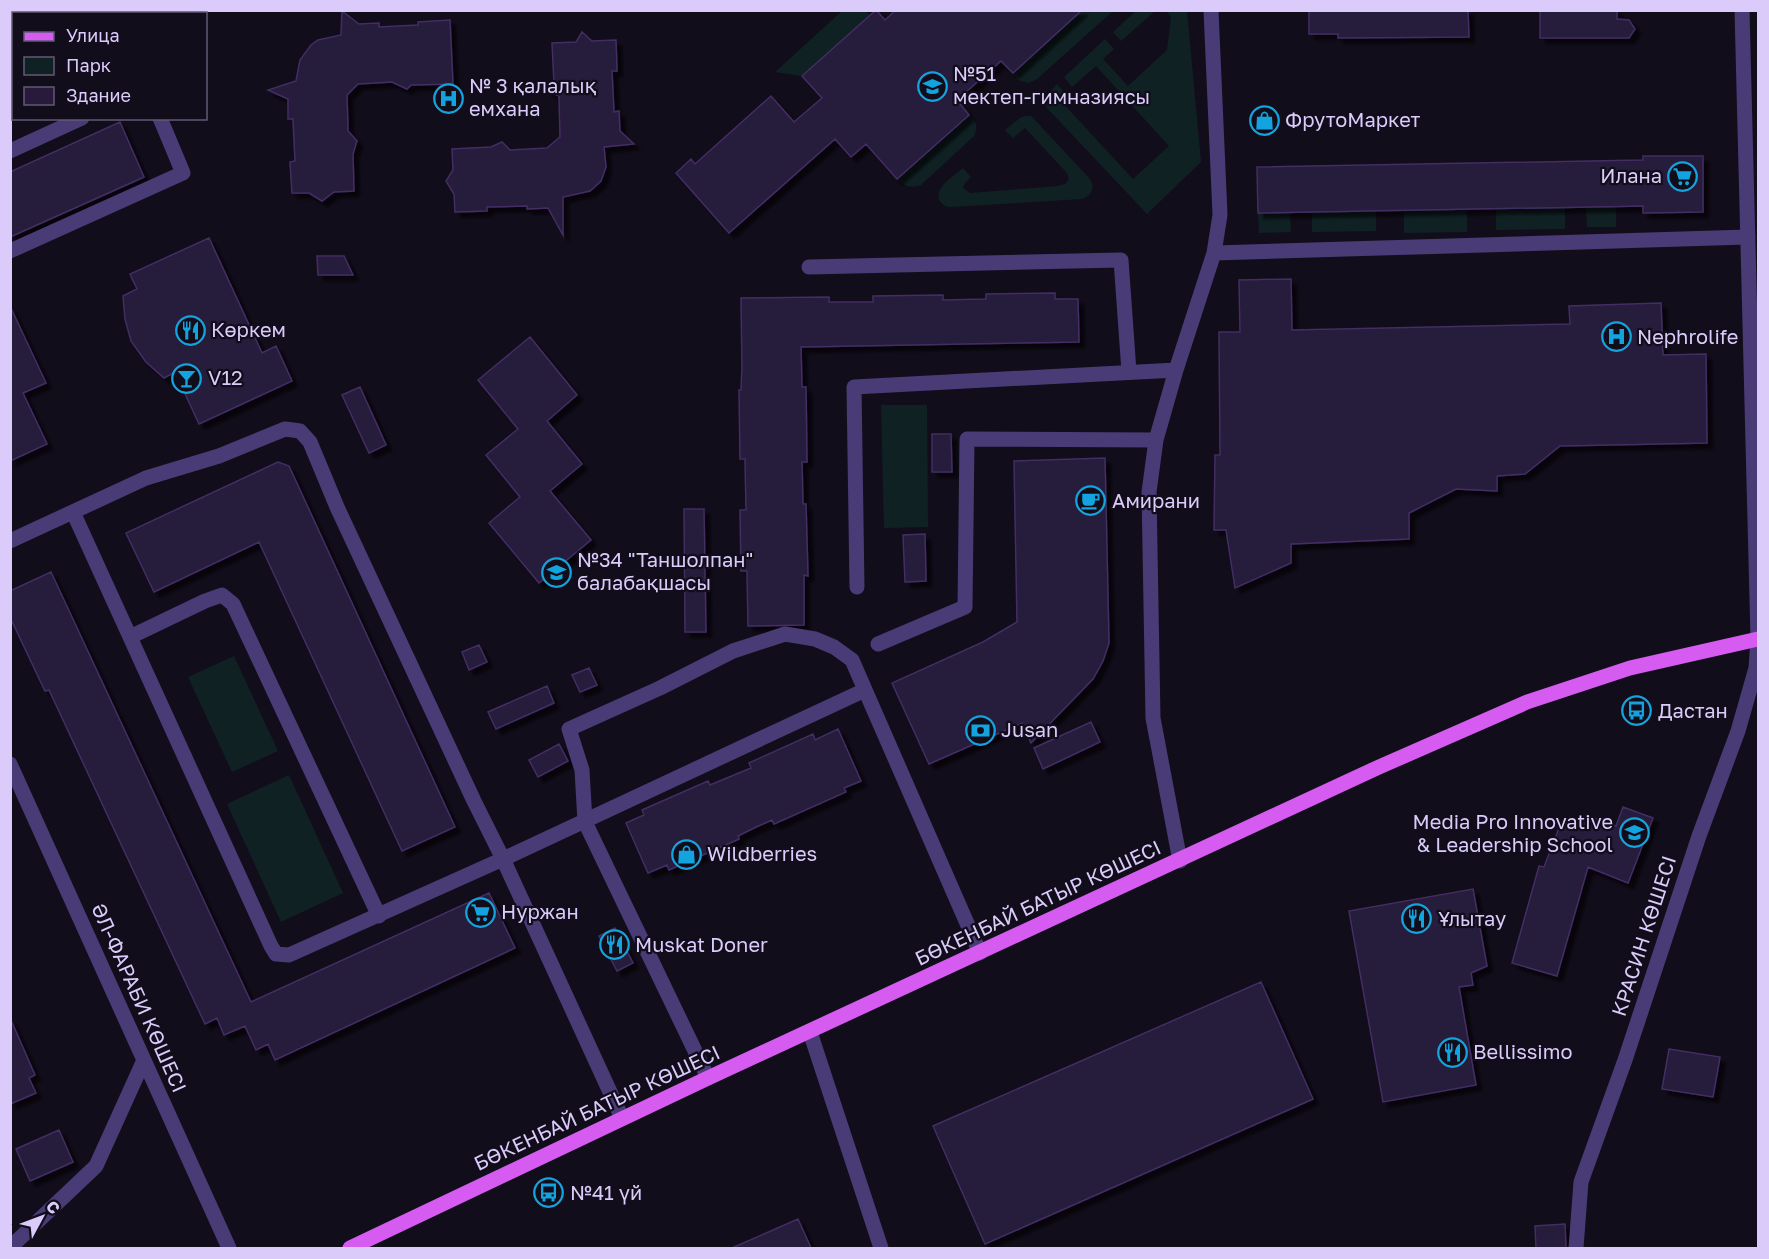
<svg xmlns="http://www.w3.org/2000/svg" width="1769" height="1259" font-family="'Golos Text',sans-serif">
<defs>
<filter id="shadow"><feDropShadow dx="5.5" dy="5.5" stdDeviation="1.5" flood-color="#0009"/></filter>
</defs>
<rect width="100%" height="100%" fill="#120d1b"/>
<path fill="#102124" d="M 1137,10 L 1155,11 L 1121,41 L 1113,32 Z
M 842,11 L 865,11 L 870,15 L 802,76 L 775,72 Z
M 1082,11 L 1113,11 L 1037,79 L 1029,83 L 1018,80 L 1013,73 Z
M 1166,11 L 1187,11 L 1201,162 L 1147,214 L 1047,108 L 1046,96 L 1057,84 L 1065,93 L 1059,99 L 1133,179 L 1169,146 L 1096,66 L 1072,87 L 1064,77 L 1105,39 L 1114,49 L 1103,59 L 1128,86 L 1167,50 L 1171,17 Z
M 969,115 C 977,121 978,127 974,136 L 921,185 C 910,188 906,187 897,179 Z
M 1025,116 L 1031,116 L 1035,120 L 1090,179 C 1095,188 1092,195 1082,199 L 952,207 C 947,207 943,206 940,201 C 932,189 955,175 963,168 L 971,177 L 964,184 L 963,188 L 970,193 L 1058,186 L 1065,184 L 1069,179 L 1067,173 L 1025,128 L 1013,138 L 1005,130 L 1020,118 Z
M 1586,207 L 1616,207 L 1616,227 L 1587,227 Z
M 1565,208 L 1565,229 L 1496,230 L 1496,209 Z
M 1467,210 L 1467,232 L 1404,233 L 1404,211 Z
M 1376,211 L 1376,231 L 1312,232 L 1312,212 Z
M 1290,212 L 1291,232 L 1259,233 L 1258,213 Z
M 881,405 L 927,405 L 928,527 L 884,528 Z
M 234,656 L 278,751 L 232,772 L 188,677 Z
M 289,775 L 343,893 L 281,922 L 227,804 Z"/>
<path fill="#271a3a" stroke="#432e64" stroke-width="1.5" filter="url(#shadow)" d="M 876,10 L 885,20 L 896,10 L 1082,10 L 1013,73 L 1001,61 L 957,100 L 969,115 L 897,179 L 866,144 L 851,157 L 835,139 L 729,233 L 676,173 L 691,159 L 695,164 L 771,96 L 794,122 L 822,98 L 802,76 Z
M 1309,10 L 1468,10 L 1469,37 L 1338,38 L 1338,34 L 1309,34 Z
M 1540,10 L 1617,10 L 1617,19 L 1629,20 L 1635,29 L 1629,38 L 1540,38 Z
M 342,11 L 359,24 L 379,23 L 379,27 L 418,25 L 418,22 L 450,20 L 453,84 L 411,85 L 407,89 L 392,82 L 358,84 L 347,95 L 348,131 L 357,141 L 353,154 L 354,191 L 334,192 L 322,201 L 309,193 L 292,193 L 290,162 L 295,161 L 293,119 L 288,119 L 288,99 L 268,90 L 296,81 L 300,60 L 311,45 L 318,40 L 341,35 Z
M 582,32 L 592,41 L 616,40 L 617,71 L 612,71 L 614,112 L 619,111 L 620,131 L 634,144 L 604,147 L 606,167 L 601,181 L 590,191 L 563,197 L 563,235 L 548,208 L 527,209 L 527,206 L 487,207 L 487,211 L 455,212 L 454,194 L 446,181 L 453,170 L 452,149 L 491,147 L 502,142 L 510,150 L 547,148 L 560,137 L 559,96 L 548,91 L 554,83 L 552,43 L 576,42 Z
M 120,122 L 144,177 L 10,237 L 10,172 Z
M 1643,156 L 1703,156 L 1703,212 L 1643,213 L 1643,206 L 1258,213 L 1257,167 L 1643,160 Z
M 209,238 L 262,353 L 276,346 L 292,381 L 199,424 L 175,372 L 164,378 L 146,362 L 131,341 L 125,319 L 123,296 L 137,289 L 130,274 Z
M 317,256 L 344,256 L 353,275 L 318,275 Z
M 1291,279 L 1292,330 L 1570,324 L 1569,306 L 1661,303 L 1663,355 L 1706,354 L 1707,443 L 1560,446 L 1525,474 L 1497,476 L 1497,491 L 1456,489 L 1409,513 L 1409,539 L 1291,544 L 1291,563 L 1235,588 L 1226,530 L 1214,530 L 1215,455 L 1220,455 L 1219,332 L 1240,332 L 1239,280 Z
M 1055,293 L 1055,299 L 1078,299 L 1079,342 L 801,347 L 802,387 L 806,387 L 807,462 L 802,462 L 803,504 L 806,504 L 808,576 L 804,575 L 804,625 L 748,626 L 747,571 L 741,571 L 740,510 L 746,510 L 745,459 L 740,459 L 739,390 L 741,390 L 742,367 L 741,298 L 829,297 L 829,302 L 873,302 L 873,296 L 943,295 L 943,300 L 986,299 L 986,294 Z
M 10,306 L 46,383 L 23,393 L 47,444 L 10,461 Z
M 530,337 L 577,395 L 547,421 L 582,464 L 550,491 L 591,540 L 539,583 L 489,523 L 520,497 L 486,455 L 518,429 L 478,380 Z
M 360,387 L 386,445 L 369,453 L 342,395 Z
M 932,434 L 951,434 L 952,472 L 932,472 Z
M 1105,458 L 1109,643 L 1103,661 L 1093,679 L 1031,743 L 1022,723 L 929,764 L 892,683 L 983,642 L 1017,622 L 1014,461 Z
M 278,462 L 289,466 L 455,827 L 402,851 L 259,542 L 154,592 L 126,533 Z
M 684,509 L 704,509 L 706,632 L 685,632 Z
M 925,534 L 926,581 L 905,582 L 903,535 Z
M 51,572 L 251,1002 L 489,893 L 515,948 L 275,1060 L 268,1044 L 256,1050 L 245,1026 L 224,1035 L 217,1018 L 205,1024 L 49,690 L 45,691 L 10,617 L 10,591 Z
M 479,645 L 487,662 L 469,670 L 462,652 Z
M 589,668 L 597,685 L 580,692 L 572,675 Z
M 547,686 L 554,703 L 496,729 L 488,712 Z
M 1091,722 L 1100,742 L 1043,769 L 1034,748 Z
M 838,729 L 861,781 L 844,788 L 846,792 L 774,824 L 772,820 L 756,827 L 738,836 L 739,839 L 669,870 L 667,865 L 648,873 L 626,823 L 644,815 L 642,810 L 708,781 L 710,785 L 751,768 L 749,763 L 813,734 L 815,740 Z
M 559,744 L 568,761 L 538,777 L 529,760 Z
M 1623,807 L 1653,818 L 1628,883 L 1588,867 L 1557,976 L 1512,963 L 1539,866 L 1544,867 L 1559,828 L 1588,816 L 1616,826 Z
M 1473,889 L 1487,966 L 1471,973 L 1473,985 L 1459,987 L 1476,1085 L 1383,1102 L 1349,911 Z
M 615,928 L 633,963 L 617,971 L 599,936 Z
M 1261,982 L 1313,1099 L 985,1244 L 933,1126 Z
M 10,1018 L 35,1075 L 29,1078 L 36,1093 L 10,1104 Z
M 1669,1049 L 1720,1057 L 1713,1097 L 1662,1089 Z
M 59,1130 L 73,1162 L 30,1181 L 16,1149 Z
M 798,1219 L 811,1248 L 732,1248 Z
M 1565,1224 L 1566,1248 L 1536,1248 L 1535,1226 Z"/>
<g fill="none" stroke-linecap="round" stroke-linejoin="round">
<path stroke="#493b76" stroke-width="15" d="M 114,10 L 116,14
M 10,93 L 14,91
M 10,151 L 82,118
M 10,251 L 183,173 L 160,118
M 1214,253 L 1748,237
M 809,267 L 1121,260 L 1129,372
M 73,512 L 130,637 L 205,601 L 222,595 L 233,604 L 379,916
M 10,541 L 146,478 L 219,456 L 285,429 L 300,431 L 310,442 L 337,507 L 474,801 L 503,859 L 865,690
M 857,587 L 854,387 L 1176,370
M 130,637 L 271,946 L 276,954 L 289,955 L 503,859 L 622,1118
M 878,644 L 965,607 L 967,439 L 1156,440
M 10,764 L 229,1248
M 1180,861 L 1153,718 L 1149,492 L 1156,440 L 1176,370 L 1214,253 L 1220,215 L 1211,10
M 810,1032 L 881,1248
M 708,1078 L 585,822 L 582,770 L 569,729 L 660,688 L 733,651 L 785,634 L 815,639 L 834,647 L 852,660 L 980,953
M 10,1244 L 17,1241 L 96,1166 L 144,1060
M 1576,1248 L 1581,1182 L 1625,1060 L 1699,836 L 1738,731 L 1756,668 L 1758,639 L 1742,10"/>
<path stroke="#d65cf1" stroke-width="15" d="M 350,1248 L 708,1078 L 1379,767 L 1527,702 L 1630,668 L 1758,639"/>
</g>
<defs>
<symbol id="school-ring" viewBox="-11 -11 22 22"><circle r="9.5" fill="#120d1b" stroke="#13a4df" stroke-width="1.5"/><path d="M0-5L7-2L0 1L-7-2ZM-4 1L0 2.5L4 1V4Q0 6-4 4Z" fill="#13a4df"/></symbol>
<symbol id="hospital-ring" viewBox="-11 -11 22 22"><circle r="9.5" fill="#120d1b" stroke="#13a4df" stroke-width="1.5"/><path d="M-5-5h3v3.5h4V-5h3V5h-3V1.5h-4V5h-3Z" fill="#13a4df"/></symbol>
<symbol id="shop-ring" viewBox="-11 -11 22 22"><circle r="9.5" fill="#120d1b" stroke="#13a4df" stroke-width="1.5"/><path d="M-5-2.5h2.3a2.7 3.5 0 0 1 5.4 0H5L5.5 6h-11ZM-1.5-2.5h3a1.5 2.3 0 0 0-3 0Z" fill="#13a4df"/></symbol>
<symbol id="supermarket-ring" viewBox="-11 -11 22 22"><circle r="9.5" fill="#120d1b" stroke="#13a4df" stroke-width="1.5"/><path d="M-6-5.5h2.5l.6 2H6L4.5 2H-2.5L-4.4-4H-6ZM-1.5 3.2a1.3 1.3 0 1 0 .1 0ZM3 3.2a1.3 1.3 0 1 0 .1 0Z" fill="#13a4df"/></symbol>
<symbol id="restaurant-ring" viewBox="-11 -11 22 22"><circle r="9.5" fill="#120d1b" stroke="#13a4df" stroke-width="1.5"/><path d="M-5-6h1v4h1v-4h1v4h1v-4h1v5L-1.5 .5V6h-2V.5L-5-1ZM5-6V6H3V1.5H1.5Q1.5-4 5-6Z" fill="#13a4df"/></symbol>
<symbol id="bar-ring" viewBox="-11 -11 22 22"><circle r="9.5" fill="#120d1b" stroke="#13a4df" stroke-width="1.5"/><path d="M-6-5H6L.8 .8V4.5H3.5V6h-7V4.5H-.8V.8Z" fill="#13a4df"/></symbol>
<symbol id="cafe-ring" viewBox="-11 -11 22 22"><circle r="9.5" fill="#120d1b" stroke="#13a4df" stroke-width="1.5"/><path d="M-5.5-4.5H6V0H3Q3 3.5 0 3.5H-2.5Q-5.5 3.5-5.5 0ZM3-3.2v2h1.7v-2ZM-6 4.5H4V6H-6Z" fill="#13a4df"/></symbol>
<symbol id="bus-ring" viewBox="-11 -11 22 22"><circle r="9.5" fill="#120d1b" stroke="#13a4df" stroke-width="1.5"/><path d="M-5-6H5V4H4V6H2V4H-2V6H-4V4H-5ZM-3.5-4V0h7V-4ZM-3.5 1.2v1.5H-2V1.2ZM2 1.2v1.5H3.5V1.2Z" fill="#13a4df"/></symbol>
<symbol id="bank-ring" viewBox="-11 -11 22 22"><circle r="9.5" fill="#120d1b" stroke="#13a4df" stroke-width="1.5"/><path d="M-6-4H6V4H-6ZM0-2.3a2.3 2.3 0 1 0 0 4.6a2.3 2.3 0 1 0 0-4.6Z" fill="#13a4df"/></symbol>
</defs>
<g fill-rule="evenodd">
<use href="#school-ring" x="916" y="70" width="33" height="33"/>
<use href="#hospital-ring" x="432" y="82" width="33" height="33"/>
<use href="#shop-ring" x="1248" y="104" width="33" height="33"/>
<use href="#supermarket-ring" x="1666" y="160" width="33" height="33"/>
<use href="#restaurant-ring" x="174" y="314" width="33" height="33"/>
<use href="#hospital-ring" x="1600" y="320" width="33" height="33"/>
<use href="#bar-ring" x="170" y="362" width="33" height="33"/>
<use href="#cafe-ring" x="1074" y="484" width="33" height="33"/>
<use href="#school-ring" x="540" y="556" width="33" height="33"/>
<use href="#bus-ring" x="1620" y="694" width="33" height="33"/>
<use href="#bank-ring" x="964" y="714" width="33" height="33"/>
<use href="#school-ring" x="1618" y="816" width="33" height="33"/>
<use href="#shop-ring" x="670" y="838" width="33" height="33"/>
<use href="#supermarket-ring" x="464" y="896" width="33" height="33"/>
<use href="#restaurant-ring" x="1400" y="902" width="33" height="33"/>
<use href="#restaurant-ring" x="598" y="928" width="33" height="33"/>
<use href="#restaurant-ring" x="1436" y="1036" width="33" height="33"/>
<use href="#bus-ring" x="532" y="1176" width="33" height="33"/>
</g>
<g text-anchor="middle" stroke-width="4.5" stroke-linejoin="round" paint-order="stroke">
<g font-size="20" fill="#dacbfb" stroke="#120d1b" text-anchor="start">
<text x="953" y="81">№51<tspan x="953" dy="23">мектеп-гимназиясы</tspan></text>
<text x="469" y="93">№ 3 қалалық<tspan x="469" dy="23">емхана</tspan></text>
<text x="1285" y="127">ФрутоМаркет</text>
<text x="1662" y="183" text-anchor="end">Илана</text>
<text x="211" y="337">Көркем</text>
<text x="1637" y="344">Nephrolife</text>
<text x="208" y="385">V12</text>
<text x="1112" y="508">Амирани</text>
<text x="577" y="567">№34 "Таншолпан"<tspan x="577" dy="23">балабақшасы</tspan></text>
<text x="1658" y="718">Дастан</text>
<text x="1001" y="737">Jusan</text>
<text x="1613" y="829" text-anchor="end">Media Pro Innovative<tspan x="1613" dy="23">&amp; Leadership School</tspan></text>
<text x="707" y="861">Wildberries</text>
<text x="501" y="919">Нуржан</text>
<text x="1438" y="926">Ұлытау</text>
<text x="635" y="952">Muskat Doner</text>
<text x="1473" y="1059">Bellissimo</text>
<text x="570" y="1200">№41 үй</text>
</g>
<g font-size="20" fill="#dacbfb" stroke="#120d1b">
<text transform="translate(1038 903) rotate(-25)" y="7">БӨКЕНБАЙ БАТЫР КӨШЕСІ</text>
<text transform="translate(1644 936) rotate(-72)" y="7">КРАСИН КӨШЕСІ</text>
<text transform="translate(139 998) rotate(66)" y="7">ӘЛ-ФАРАБИ КӨШЕСІ</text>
<text transform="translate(597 1108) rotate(-25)" y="7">БӨКЕНБАЙ БАТЫР КӨШЕСІ</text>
</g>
</g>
<rect width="1769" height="1259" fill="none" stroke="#dacbfb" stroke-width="24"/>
<rect x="12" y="12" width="195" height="108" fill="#120d1b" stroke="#625975" stroke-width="1.5"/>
<rect x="24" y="32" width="30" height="9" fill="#d65cf1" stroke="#625975" stroke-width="1.5"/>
<text x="66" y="42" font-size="18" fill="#dacbfb">Улица</text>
<rect x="24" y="57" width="30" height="18" fill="#102124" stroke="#625975" stroke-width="1.5"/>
<text x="66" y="72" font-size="18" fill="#dacbfb">Парк</text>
<rect x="24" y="87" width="30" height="18" fill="#271a3a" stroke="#625975" stroke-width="1.5"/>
<text x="66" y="102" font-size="18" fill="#dacbfb">Здание</text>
<g transform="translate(42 1217) rotate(49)" stroke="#120d1b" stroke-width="4.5" paint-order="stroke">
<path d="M0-4.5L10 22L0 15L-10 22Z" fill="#dacbfb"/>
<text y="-9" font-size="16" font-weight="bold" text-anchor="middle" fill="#dacbfb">С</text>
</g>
</svg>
